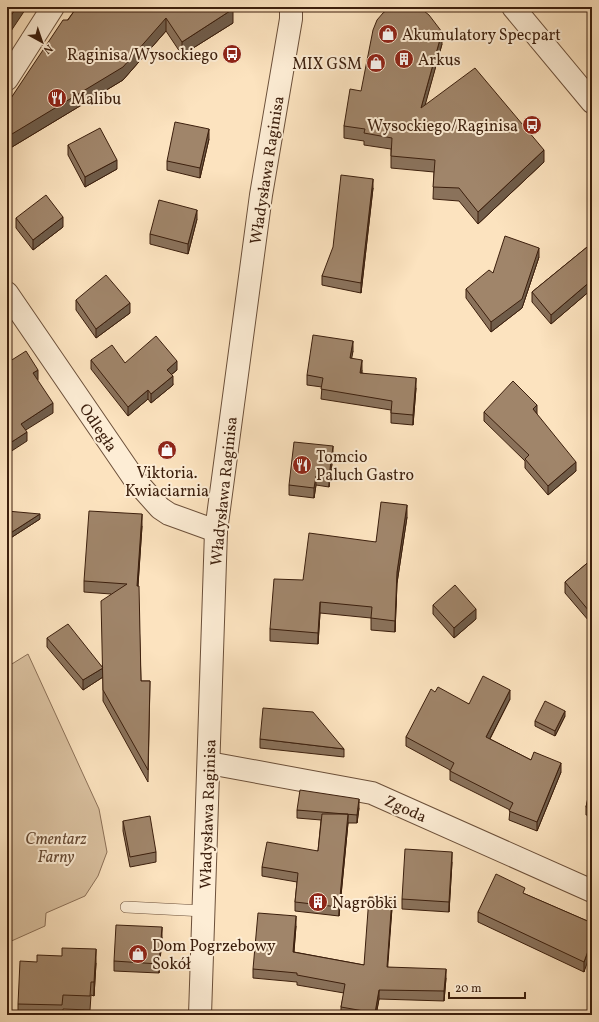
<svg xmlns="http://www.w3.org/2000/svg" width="599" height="1022" font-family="Vollkorn,serif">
<rect width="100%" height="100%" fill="#fce3bf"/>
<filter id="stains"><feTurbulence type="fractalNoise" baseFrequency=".005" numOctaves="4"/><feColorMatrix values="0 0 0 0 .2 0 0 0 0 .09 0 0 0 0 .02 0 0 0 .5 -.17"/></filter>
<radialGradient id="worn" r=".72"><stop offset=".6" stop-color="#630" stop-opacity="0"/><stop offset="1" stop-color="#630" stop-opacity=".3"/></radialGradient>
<path fill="#dbc2a1" stroke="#8c7057" d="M 28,654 L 99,809 L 107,852 L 98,876 L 85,896 L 46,913 L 45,926 L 7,943 L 7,667 Z"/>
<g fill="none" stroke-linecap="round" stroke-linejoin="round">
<defs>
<path id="service" d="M 126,907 L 204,911"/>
<path id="minor" d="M 7,79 L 53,7
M 7,293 L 135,480 L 160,508 L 169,514 L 216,531
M 209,763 L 372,793 L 592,891"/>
<path id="tertiary" d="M 513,7 L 592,102
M 200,1015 L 216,531 L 261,195 L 291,19 L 291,7"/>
</defs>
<use href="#service" stroke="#6c503a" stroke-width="12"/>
<use href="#minor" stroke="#6c503a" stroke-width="24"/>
<use href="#tertiary" stroke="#6c503a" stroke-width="24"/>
<use href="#service" stroke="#fdedd5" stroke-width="11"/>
<use href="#minor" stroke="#fdedd5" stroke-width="22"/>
<use href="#tertiary" stroke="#fdedd5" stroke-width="22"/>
</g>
<path fill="#8a725b" stroke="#3c1f0d" d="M 77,7 L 233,23 L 182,55 L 166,31 L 123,80 L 7,150 L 7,104 Z
M 442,44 L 425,104 L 544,162 L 478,224 L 459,201 L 433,199 L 434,172 L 391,168 L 391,149 L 364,145 L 364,141 L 344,138 L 344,126 L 361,91 Z
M 209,139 L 200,178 L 167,170 L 167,161 Z
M 68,145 L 117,169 L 85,187 L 68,155 Z
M 373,188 L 361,293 L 322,285 L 322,276 Z
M 16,218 L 63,227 L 33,250 L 16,228 Z
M 197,219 L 188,254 L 150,244 L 150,234 Z
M 592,243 L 592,289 L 551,324 L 532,302 L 532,292 Z
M 539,257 L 522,308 L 491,332 L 466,298 L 466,289 L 493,273 Z
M 76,300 L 130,313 L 96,338 L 76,310 Z
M 353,351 L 351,358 L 362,370 L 362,373 L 416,388 L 413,425 L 391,423 L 391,410 L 321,399 L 322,387 L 307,385 L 307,375 Z
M 91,360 L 125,363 L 177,370 L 171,375 L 173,385 L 151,403 L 148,399 L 128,416 L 91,369 Z
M 484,412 L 537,415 L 576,471 L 548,495 L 525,468 L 525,461 L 484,421 Z
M 333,456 L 329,487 L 316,485 L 314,498 L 289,495 L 289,485 Z
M 7,511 L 40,519 L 9,539 L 7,537 Z
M 407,517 L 397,583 L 395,632 L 371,630 L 371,618 L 320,613 L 318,644 L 270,641 L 270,629 L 303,580 L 376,542 Z
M 142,526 L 138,586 L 141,681 L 150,681 L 148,782 L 103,701 L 103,676 L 103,677 L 83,690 L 47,647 L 47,638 L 103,667 L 111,594 L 84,592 L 84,581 Z
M 592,559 L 589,621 L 565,593 L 565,582 Z
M 433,605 L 476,619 L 454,638 L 433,614 Z
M 435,692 L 469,704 L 510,699 L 490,739 L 531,760 L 561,772 L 537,831 L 509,820 L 510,810 L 450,780 L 450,770 L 406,746 L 406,737 Z
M 565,716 L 555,736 L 535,726 L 535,721 Z
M 260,739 L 344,749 L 344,757 L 260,748 Z
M 592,783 L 592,816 L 586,815 L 586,807 Z
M 359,808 L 357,823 L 348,823 L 339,916 L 295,911 L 295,902 L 297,882 L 262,876 L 262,867 L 318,851 L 321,820 L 297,818 L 297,810 Z
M 123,821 L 156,852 L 156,862 L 130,867 L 123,831 Z
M 452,862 L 449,912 L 402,909 L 402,899 Z
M 525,894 L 592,923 L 584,972 L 478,922 L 478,912 Z
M 392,908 L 387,967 L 446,978 L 444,1001 L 379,999 L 376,1015 L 341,1015 L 341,1007 L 344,993 L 297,985 L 297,982 L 253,978 L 253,969 L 296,926 L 294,952 L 364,965 Z
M 162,937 L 159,973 L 114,971 L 114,961 Z
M 96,963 L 94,996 L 91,995 L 90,1010 L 63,1009 L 63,1015 L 18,1015 L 18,1004 Z"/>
<path fill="#705d4a" stroke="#3c1f0d" d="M 17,7 L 27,7 L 7,37 L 7,21 Z
M 233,9 L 233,23 L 182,55 L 182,42 Z
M 166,18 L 166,31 L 123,80 L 7,150 L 7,137 Z
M 442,32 L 442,44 L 421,120 L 421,108 Z
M 209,129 L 209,139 L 200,178 L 200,168 Z
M 544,150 L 544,162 L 478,224 L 478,212 Z
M 117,160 L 117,169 L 85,187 L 85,177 Z
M 373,179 L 373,188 L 361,293 L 361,283 Z
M 197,210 L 197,219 L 188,254 L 188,244 Z
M 63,217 L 63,227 L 33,250 L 33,240 Z
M 539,248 L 539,257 L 522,308 L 491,332 L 491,322 Z
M 592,280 L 592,289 L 551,324 L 551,315 Z
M 130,303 L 130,313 L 96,338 L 96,329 Z
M 353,341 L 353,351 L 350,368 L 350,358 Z
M 362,360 L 362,370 L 360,383 L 360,373 Z
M 177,361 L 177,370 L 167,378 L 167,370 Z
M 38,370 L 38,380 L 33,383 L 33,373 Z
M 173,376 L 173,385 L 151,403 L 151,394 Z
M 416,378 L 416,388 L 413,425 L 413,415 Z
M 148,390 L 148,399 L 128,416 L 128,407 Z
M 53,403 L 53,413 L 21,433 L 21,424 Z
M 537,405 L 537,414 L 533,409 Z
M 27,432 L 27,441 L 7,454 L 7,445 Z
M 333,446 L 333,456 L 329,487 L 329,477 Z
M 576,462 L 576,471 L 548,495 L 548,486 Z
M 316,476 L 316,485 L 314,498 L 314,488 Z
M 407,505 L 407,517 L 397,583 L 395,632 L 395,621 L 397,572 Z
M 40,514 L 40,519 L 9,539 L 9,534 Z
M 142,514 L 142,526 L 137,598 L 137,586 Z
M 320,602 L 320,613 L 318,644 L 318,633 Z
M 592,608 L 592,619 L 589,621 L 589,611 Z
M 476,609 L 476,619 L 454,638 L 454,628 Z
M 103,668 L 103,677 L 83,690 L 83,680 Z
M 510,690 L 510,699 L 486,746 L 486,737 Z
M 565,711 L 565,716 L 555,736 L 555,731 Z
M 561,763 L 561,772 L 537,831 L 537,822 Z
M 359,799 L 359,808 L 357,823 L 357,815 Z
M 348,814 L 348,823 L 339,916 L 339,907 Z
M 452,852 L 452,862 L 449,912 L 449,902 Z
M 392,898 L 392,908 L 387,977 L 387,967 Z
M 296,916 L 296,926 L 293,961 L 293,952 Z
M 162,927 L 162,937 L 159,973 L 159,964 Z
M 592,940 L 592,949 L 584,972 L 584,962 Z
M 96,949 L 96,963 L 94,996 L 94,982 Z
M 446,969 L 446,978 L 444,1001 L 444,991 Z
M 379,990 L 379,999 L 376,1015 L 375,1015 Z"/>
<path fill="#a0856a" stroke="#3c1f0d" d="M 7,7 L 17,7 L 7,21 Z
M 77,7 L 231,7 L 233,9 L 182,42 L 166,18 L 123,67 L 7,137 L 7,104 L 63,20 L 68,20 Z
M 391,7 L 413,7 L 424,11 L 429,15 L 442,32 L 421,108 L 475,68 L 544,150 L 478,212 L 459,188 L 433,187 L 435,160 L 391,156 L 392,138 L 364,133 L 365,129 L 344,126 L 350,89 L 361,91 L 373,30 L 377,20 L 383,13 Z
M 175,122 L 209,129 L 200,168 L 167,161 Z
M 100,128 L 117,160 L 85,177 L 68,145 Z
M 341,175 L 373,179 L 361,283 L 322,276 L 333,247 Z
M 46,195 L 63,217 L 33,240 L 16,218 Z
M 159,200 L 197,210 L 188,244 L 150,234 Z
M 505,236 L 539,248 L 522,299 L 491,322 L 466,289 L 489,270 L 493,273 Z
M 592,243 L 592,280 L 551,315 L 532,292 Z
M 106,275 L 130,303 L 96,329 L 76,300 Z
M 313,335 L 353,341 L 350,358 L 362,360 L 360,373 L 416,378 L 413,415 L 391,413 L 392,401 L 321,389 L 323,378 L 307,375 Z
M 156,336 L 177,361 L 167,370 L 173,376 L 151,394 L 148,390 L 128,407 L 91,360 L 112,345 L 125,363 Z
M 26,351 L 38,370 L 33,373 L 53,403 L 21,424 L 27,432 L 7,445 L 7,363 Z
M 513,381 L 537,405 L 533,409 L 576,462 L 548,486 L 525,459 L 529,455 L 484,412 Z
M 294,442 L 333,446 L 329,477 L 316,476 L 314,488 L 289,485 Z
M 381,502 L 407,505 L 397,572 L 395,621 L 371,618 L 372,607 L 320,602 L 318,633 L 270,629 L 274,579 L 303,580 L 309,533 L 376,542 Z
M 7,511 L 40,514 L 9,534 L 7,532 Z
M 89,511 L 142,514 L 137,586 L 139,586 L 141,681 L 150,681 L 148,770 L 103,690 L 101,601 L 127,584 L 84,581 Z
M 592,559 L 592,608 L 589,611 L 565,582 Z
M 455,585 L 476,609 L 454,628 L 433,605 Z
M 68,624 L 103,668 L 83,680 L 47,638 Z
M 483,676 L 510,690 L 486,737 L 531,760 L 534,752 L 561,763 L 537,822 L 509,811 L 513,803 L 450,771 L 454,763 L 406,737 L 431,689 L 435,692 L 438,687 L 469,704 Z
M 545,701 L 565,711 L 555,731 L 535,721 Z
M 263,708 L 313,712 L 344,749 L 260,739 Z
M 591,782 L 592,783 L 592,808 L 586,807 Z
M 300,790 L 359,799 L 357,815 L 297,810 Z
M 322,814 L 348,814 L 339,907 L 295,902 L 298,873 L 262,867 L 267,842 L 318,851 Z
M 150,816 L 156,852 L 130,857 L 123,821 Z
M 405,849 L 452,852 L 449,902 L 402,899 Z
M 496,874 L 525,888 L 523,893 L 592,923 L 592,940 L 584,962 L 478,912 Z
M 369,897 L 392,898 L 387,967 L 446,969 L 444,991 L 379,990 L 375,1013 L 341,1007 L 345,984 L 297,975 L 297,973 L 253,969 L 258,913 L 296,916 L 293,952 L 364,965 Z
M 116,925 L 162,927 L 159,964 L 114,961 Z
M 62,948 L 96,949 L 94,982 L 91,982 L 90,996 L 63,995 L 62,1005 L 18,1004 L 20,961 L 37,962 L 37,955 L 62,956 Z"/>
<defs>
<symbol id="shop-disc" viewBox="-11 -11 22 22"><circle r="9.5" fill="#8f2418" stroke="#fdedd5"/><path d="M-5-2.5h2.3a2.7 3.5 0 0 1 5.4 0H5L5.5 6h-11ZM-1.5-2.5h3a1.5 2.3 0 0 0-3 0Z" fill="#fff"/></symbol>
<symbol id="bus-disc" viewBox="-11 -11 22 22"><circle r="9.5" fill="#8f2418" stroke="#fdedd5"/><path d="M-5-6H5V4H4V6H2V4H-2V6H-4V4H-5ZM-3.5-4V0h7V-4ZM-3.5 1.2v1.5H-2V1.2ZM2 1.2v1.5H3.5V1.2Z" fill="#fff"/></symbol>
<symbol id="building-disc" viewBox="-11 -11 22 22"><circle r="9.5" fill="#8f2418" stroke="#fdedd5"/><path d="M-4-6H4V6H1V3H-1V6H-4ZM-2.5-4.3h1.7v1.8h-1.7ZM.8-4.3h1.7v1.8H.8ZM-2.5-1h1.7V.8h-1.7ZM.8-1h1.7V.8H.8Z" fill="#fff"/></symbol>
<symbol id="restaurant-disc" viewBox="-11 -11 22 22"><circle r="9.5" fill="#8f2418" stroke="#fdedd5"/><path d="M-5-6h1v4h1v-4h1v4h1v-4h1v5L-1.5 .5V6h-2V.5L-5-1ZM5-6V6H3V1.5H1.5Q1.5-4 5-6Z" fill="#fff"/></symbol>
</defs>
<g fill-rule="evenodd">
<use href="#shop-disc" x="377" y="23" width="22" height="22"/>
<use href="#bus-disc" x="221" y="43" width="22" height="22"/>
<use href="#building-disc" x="393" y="48" width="22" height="22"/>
<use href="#shop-disc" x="365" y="52" width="22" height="22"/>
<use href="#restaurant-disc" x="46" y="87" width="22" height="22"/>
<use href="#bus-disc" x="521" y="114" width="22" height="22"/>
<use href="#shop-disc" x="156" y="439" width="22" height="22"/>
<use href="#restaurant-disc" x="291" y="454" width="22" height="22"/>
<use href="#building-disc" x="307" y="891" width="22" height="22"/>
<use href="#shop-disc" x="127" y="943" width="22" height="22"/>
</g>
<g text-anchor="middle" stroke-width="4" stroke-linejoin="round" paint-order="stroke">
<g font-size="16" fill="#3c1f0d" stroke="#fdedd5" text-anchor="start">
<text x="402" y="40">Akumulatory Specpart</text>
<text x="218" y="60" text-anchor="end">Raginisa/Wysockiego</text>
<text x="418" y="65">Arkus</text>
<text x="362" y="69" text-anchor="end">MIX GSM</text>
<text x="71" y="104">Malibu</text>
<text x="518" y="131" text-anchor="end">Wysockiego/Raginisa</text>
<text x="316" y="462">Tomcio<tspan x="316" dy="18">Paluch Gastro</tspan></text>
<text x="167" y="478" text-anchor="middle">Viktoria.<tspan x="167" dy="18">Kwiaciarnia</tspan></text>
<text x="332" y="908">Nagrobki</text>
<text x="152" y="951">Dom Pogrzebowy<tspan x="152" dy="18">Sokół</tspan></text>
</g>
<g font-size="16" fill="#3c1f0d" stroke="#fdedd5">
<text transform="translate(266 170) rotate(-81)" y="6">Władysława Raginisa</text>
<text transform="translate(99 427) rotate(56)" y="6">Odległa</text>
<text transform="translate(223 491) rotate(-84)" y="6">Władysława Raginisa</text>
<text transform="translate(406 808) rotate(24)" y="6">Zgoda</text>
<text transform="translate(207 814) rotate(-88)" y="6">Władysława Raginisa</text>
</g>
<g font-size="16" font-style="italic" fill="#644832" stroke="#fdedd5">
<text x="56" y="844">Cmentarz<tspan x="56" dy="18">Farny</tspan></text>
</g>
</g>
<rect width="599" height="1022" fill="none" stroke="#fce3bf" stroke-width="24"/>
<rect x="8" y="8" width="583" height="1006" fill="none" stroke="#3c1f0d" stroke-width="2"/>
<rect x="12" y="12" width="575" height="998" fill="none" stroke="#3c1f0d"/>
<g transform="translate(42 42) rotate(140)" stroke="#fdedd5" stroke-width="3" paint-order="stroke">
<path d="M0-3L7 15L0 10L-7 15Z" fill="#3c1f0d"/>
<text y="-6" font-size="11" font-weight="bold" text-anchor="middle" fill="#3c1f0d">N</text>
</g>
<path d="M449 992v6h76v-6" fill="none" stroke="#3c1f0d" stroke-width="2"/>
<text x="455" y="992" font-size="12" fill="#3c1f0d" stroke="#fdedd5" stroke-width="3" paint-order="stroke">20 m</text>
<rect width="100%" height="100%" filter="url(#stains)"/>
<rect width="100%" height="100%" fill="url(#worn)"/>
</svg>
